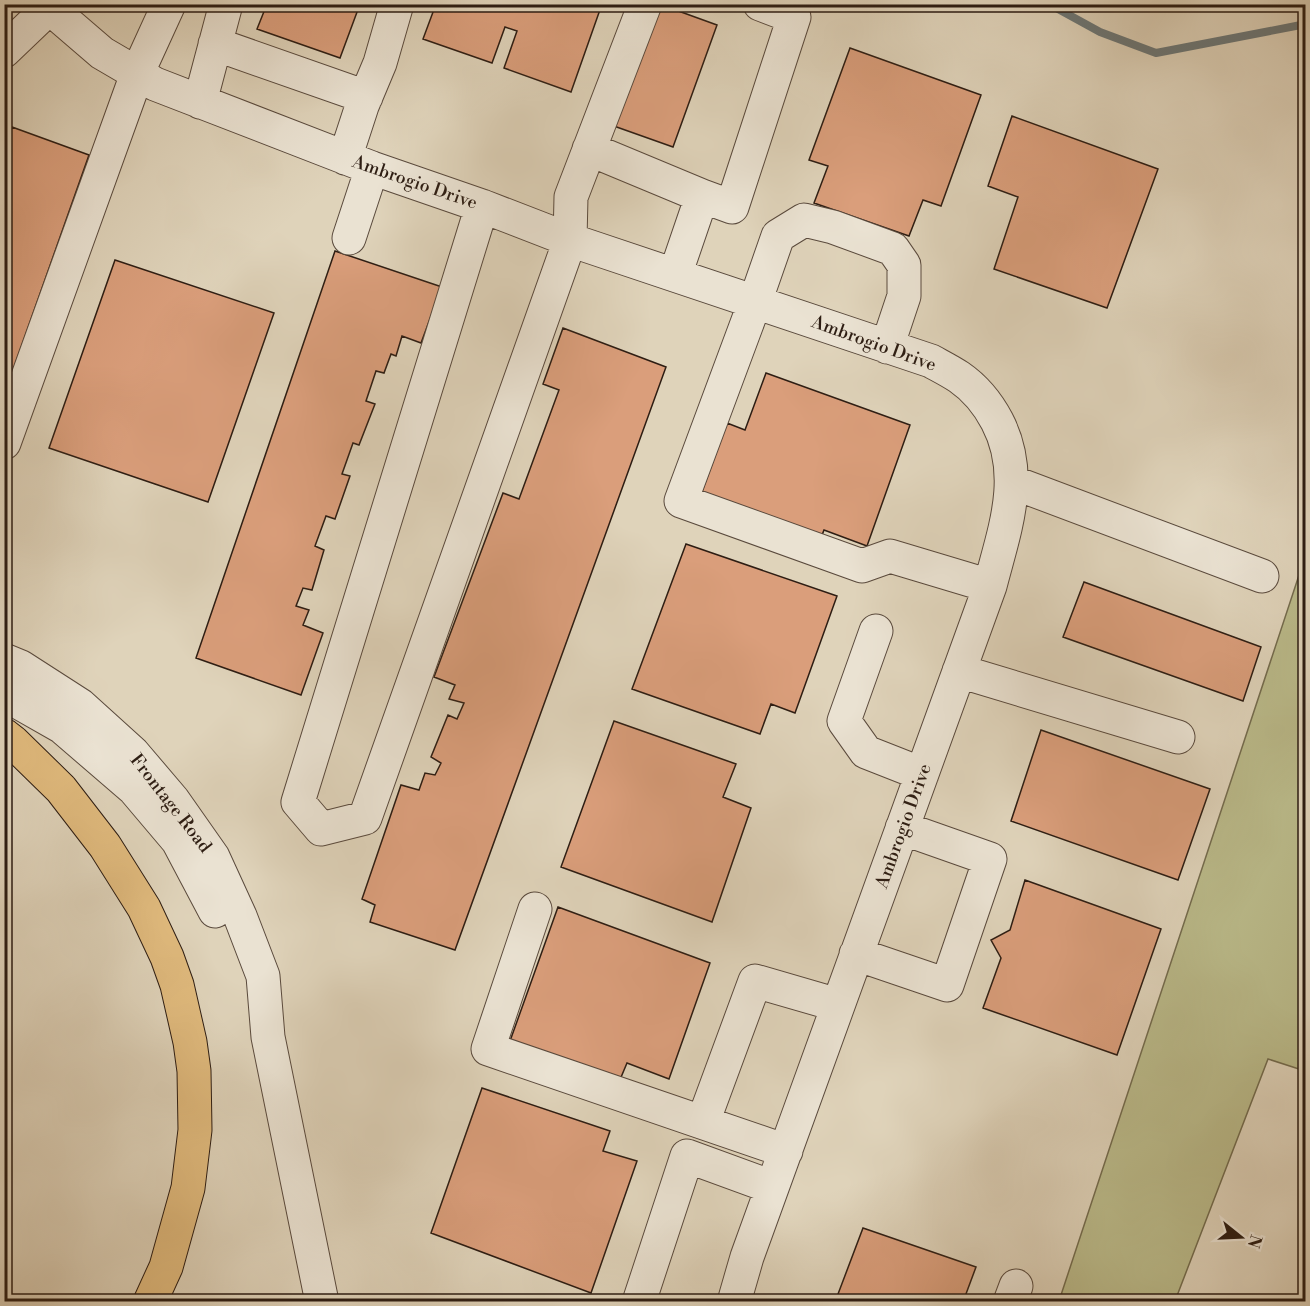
<svg xmlns="http://www.w3.org/2000/svg" width="1310" height="1306" font-family="'Libre Bodoni',serif">
<rect width="100%" height="100%" fill="#dfd3ba"/>
<filter id="stains"><feTurbulence type="fractalNoise" baseFrequency=".00333" numOctaves="4"/><feColorMatrix values="0 0 0 0 .2 0 0 0 0 .09 0 0 0 0 .02 0 0 0 .5 -.17"/></filter>
<radialGradient id="worn" r=".72"><stop offset=".6" stop-color="#630" stop-opacity="0"/><stop offset="1" stop-color="#630" stop-opacity=".3"/></radialGradient>
<path fill="#baba8a" stroke="#746c4e" stroke-width="1.5" d="M 1305,565 L 1305,1071 L 1268,1059 L 1175,1301 L 1059,1301 L 1302,566 Z"/>
<g fill="none" stroke-linecap="round" stroke-linejoin="round">
<path stroke="#6d7878" stroke-width="8" d="M 1049,4 L 1100,32 L 1156,53 L 1306,24"/>
</g>
<path fill="#da9e7b" stroke="#2d1d13" stroke-width="1.5" d="M 267,4 L 360,4 L 340,58 L 257,29 Z
M 436,4 L 602,4 L 571,92 L 504,68 L 517,31 L 505,27 L 492,63 L 423,39 Z
M 659,4 L 717,25 L 673,147 L 611,125 Z
M 850,48 L 981,95 L 941,206 L 923,200 L 909,236 L 814,203 L 828,166 L 809,160 Z
M 1012,116 L 1158,169 L 1107,308 L 994,269 L 1018,197 L 988,186 Z
M 12,127 L 89,155 L 4,396 L 4,150 Z
M 335,251 L 442,287 L 421,343 L 402,336 L 396,356 L 391,354 L 384,373 L 376,371 L 366,401 L 375,404 L 359,445 L 353,443 L 342,474 L 350,476 L 335,519 L 326,516 L 315,546 L 324,550 L 312,590 L 303,588 L 296,606 L 309,610 L 303,625 L 323,633 L 301,695 L 196,658 Z
M 115,260 L 274,313 L 208,502 L 49,448 Z
M 563,328 L 666,367 L 455,950 L 370,922 L 375,905 L 362,899 L 401,785 L 419,790 L 425,773 L 435,775 L 441,763 L 431,757 L 448,715 L 457,719 L 464,703 L 449,699 L 455,685 L 434,677 L 503,493 L 519,499 L 559,390 L 543,384 Z
M 766,373 L 910,425 L 867,546 L 824,530 L 817,548 L 697,505 L 727,423 L 745,430 Z
M 686,544 L 837,596 L 795,713 L 771,704 L 760,734 L 632,689 Z
M 1084,582 L 1261,647 L 1243,701 L 1063,637 Z
M 614,721 L 736,764 L 723,797 L 751,808 L 712,922 L 561,867 Z
M 1041,730 L 1210,789 L 1178,880 L 1011,821 Z
M 1025,880 L 1161,929 L 1117,1055 L 983,1008 L 1001,958 L 991,940 L 1010,930 Z
M 558,907 L 710,963 L 669,1079 L 627,1063 L 619,1082 L 510,1041 Z
M 482,1088 L 610,1131 L 603,1151 L 637,1161 L 591,1293 L 431,1233 Z
M 863,1228 L 976,1267 L 963,1302 L 835,1302 Z"/>
<g fill="none" stroke-linecap="round" stroke-linejoin="round">
<defs>
<path id="minor" d="M 45,4 L 102,53 L 155,84 L 372,168 L 482,206 L 570,240 L 931,361 C 940,366 950,371 959,377 C 975,388 988,404 997,421 C 1026,476 1004,531 990,586 L 747,1257 L 734,1302
M 215,44 L 366,97
M 4,51 L 49,8
M 200,102 L 226,4
M 589,149 L 702,196
M 345,158 L 362,106 L 380,63 L 397,4
M 482,206 L 298,802 L 321,829 L 365,818 L 570,240 L 571,197 L 645,4
M 349,238 L 372,168
M 675,275 L 702,196 L 732,207 L 794,17 L 760,4
M 887,347 L 904,296 L 904,265 L 893,249 L 833,227 L 804,220 L 778,236 L 755,302 L 681,501 L 862,566 L 890,556 L 990,586
M 4,443 L 137,74 L 169,4
M 1012,482 L 1262,576
M 876,631 L 844,721 L 866,752 L 922,774
M 4,660 L 21,667 L 80,705 L 133,753 L 173,800 L 213,857 L 240,916 L 263,976 L 268,1037 L 322,1302
M 959,671 L 1178,737
M 4,694 L 62,727 L 134,789 L 178,841 L 215,911
M 535,909 L 488,1049 L 786,1151
M 856,954 L 947,985 L 990,859 L 902,828
M 703,1122 L 755,981 L 838,1005
M 639,1302 L 687,1156 L 772,1187
M 1010,1302 L 1016,1286"/>
<path id="highway" d="M 4,735 L 13,742 L 61,789 L 105,846 L 144,908 L 167,957 L 177,985 L 190,1042 L 194,1071 L 195,1130 L 188,1188 L 166,1267 L 150,1302"/>
</defs>
<use href="#minor" stroke="#5a4a3d" stroke-width="35"/>
<use href="#highway" stroke="#2d1d13" stroke-width="35"/>
<use href="#minor" stroke="#eae2d2" stroke-width="33"/>
<use href="#highway" stroke="#e0ba7d" stroke-width="33"/>
</g>
<g text-anchor="middle" stroke-width="5" stroke-linejoin="round" paint-order="stroke">
<g font-size="18" fill="#2d1d13" stroke="#eae2d2">
<text transform="translate(415 182) rotate(19)" y="6">Ambrogio Drive</text>
<text transform="translate(874 343) rotate(20)" y="6">Ambrogio Drive</text>
<text transform="translate(171 803) rotate(52)" y="6">Frontage Road</text>
<text transform="translate(903 826) rotate(-70)" y="6">Ambrogio Drive</text>
</g>
</g>
<rect width="1310" height="1306" fill="none" stroke="#dfd3ba" stroke-width="24"/>
<rect x="6" y="6" width="1298" height="1294" fill="none" stroke="#2d1d13" stroke-width="3"/>
<rect x="12" y="12" width="1286" height="1282" fill="none" stroke="#2d1d13" stroke-width="1.5"/>
<g transform="translate(1241 1237) rotate(108)" stroke="#eae2d2" stroke-width="4.5" paint-order="stroke">
<path d="M0-4.5L10 22L0 15L-10 22Z" fill="#2d1d13"/>
<text y="-9" font-size="16" font-weight="bold" text-anchor="middle" fill="#2d1d13">N</text>
</g>
<rect width="100%" height="100%" filter="url(#stains)"/>
<rect width="100%" height="100%" fill="url(#worn)"/>
</svg>
